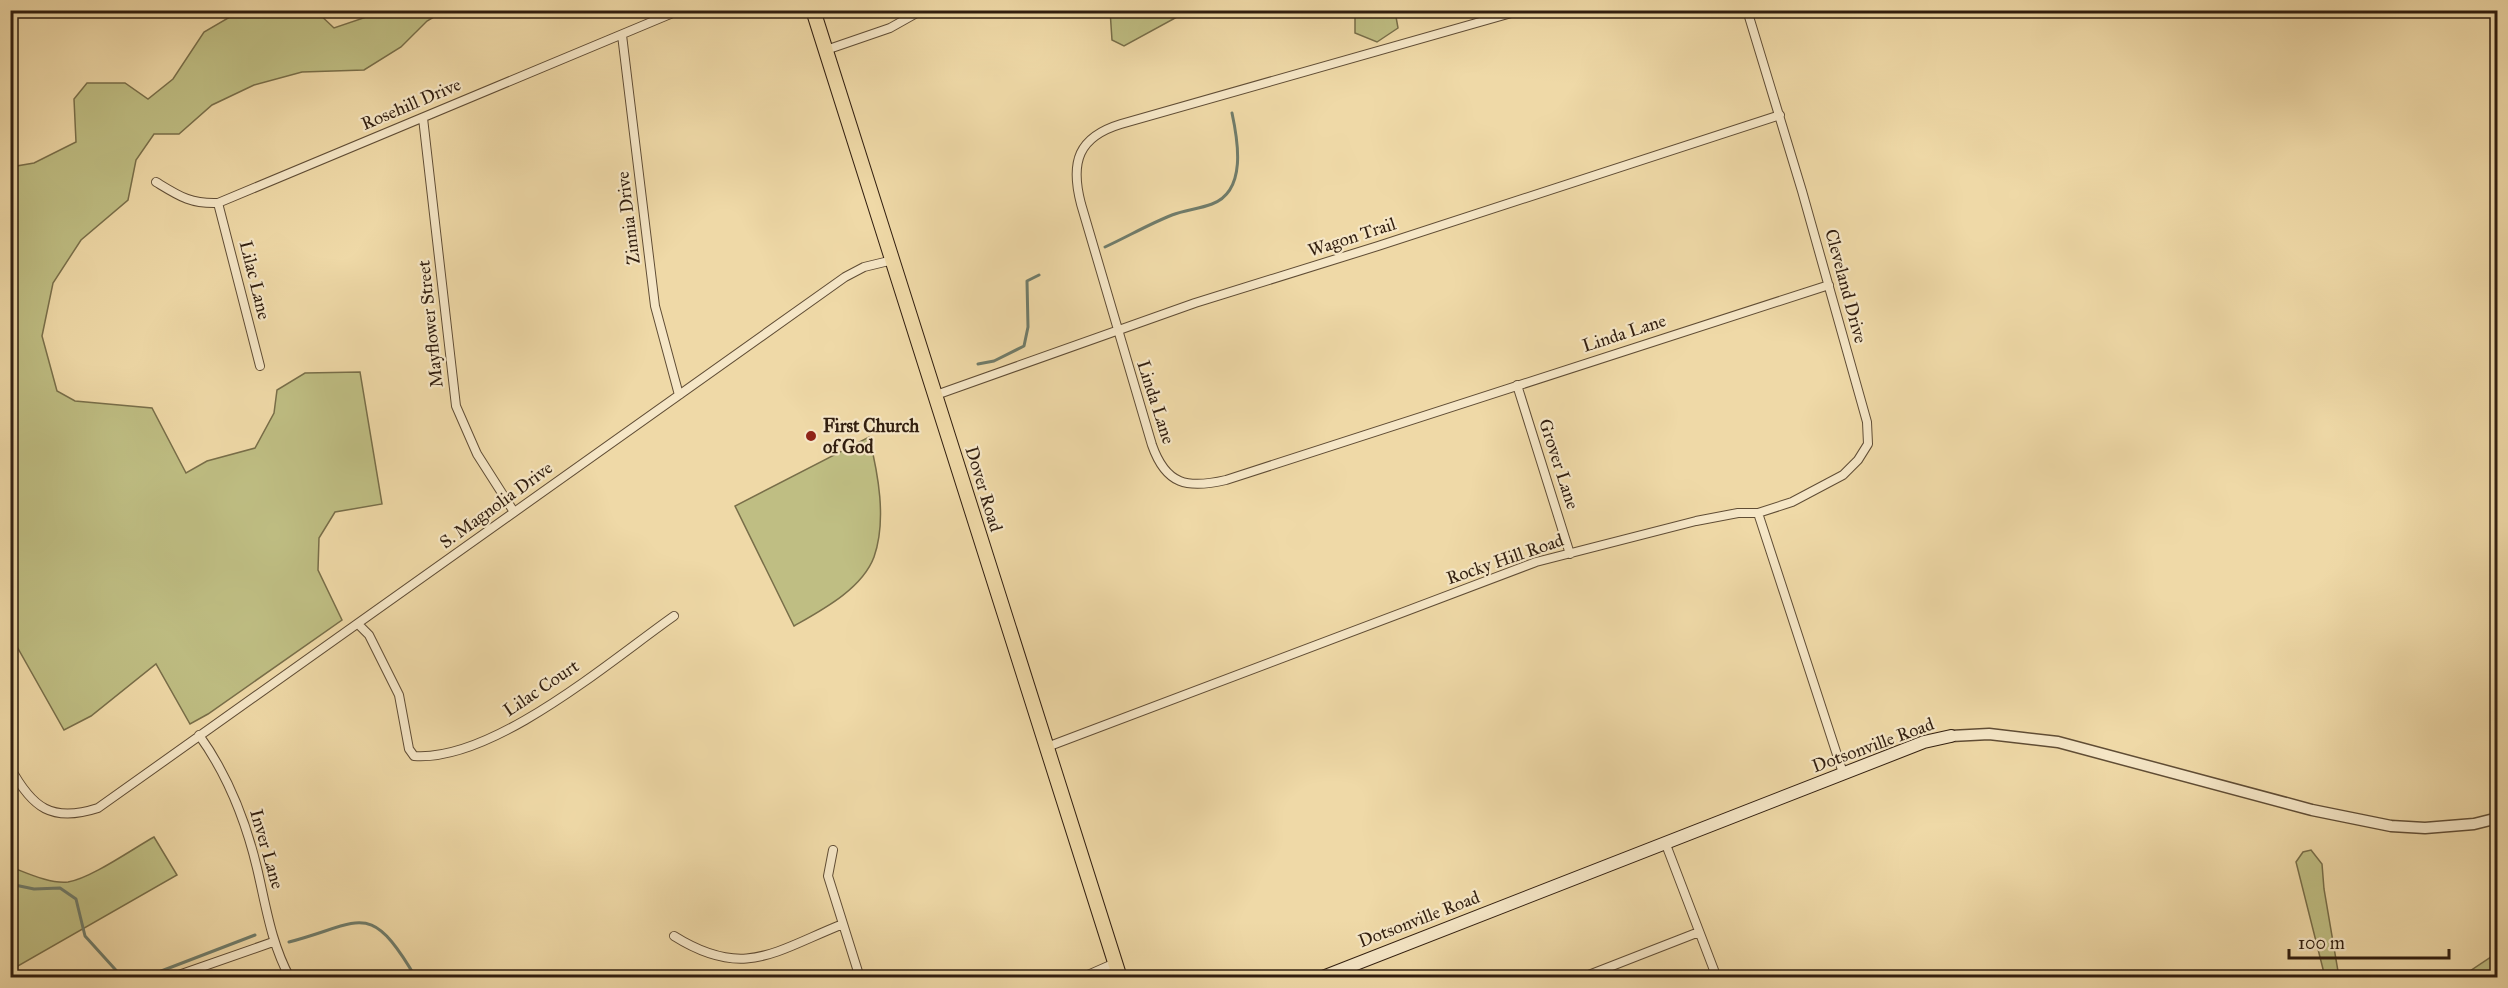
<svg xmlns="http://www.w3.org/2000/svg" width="2508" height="988" font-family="'IM FELL Great Primer',serif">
<rect width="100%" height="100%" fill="#efd9a7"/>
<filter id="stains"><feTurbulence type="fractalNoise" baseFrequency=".00333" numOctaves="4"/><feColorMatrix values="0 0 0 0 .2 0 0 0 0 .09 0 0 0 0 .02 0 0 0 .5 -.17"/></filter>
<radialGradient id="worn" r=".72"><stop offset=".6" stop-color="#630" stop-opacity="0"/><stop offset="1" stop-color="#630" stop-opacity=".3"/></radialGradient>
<path fill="#bfbe83" stroke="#786e49" stroke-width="1.5" d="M 1110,10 L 1188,10 L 1188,11 L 1124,46 L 1112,40 Z
M 240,11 L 316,11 L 334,28 L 384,11 L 444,11 L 427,21 L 401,47 L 364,70 L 302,72 L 254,85 L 212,105 L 179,134 L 154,134 L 136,160 L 128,200 L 81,240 L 53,283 L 42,336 L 57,391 L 75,401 L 152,408 L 186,473 L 207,461 L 255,448 L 274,413 L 277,390 L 305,373 L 360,372 L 382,504 L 335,512 L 319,538 L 318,570 L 342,620 L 208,714 L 190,724 L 156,664 L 91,716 L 64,730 L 11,636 L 11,167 L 34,163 L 76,142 L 74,99 L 87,83 L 125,83 L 148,99 L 173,79 L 204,32 Z
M 1355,11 L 1395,11 L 1398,28 L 1377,42 L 1355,33 Z
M 869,437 C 878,473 887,520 874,557 C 862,589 822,610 794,626 L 735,506 Z
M 154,837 L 177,875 L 11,970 L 11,867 C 27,873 50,884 68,882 C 90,879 134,848 154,837 Z
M 2311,850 L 2322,864 L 2324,889 L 2339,977 L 2325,977 L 2296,862 L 2303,852 Z
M 2497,953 L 2497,977 L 2461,977 Z"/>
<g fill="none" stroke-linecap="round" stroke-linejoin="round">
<path stroke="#707c6a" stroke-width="3" d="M 1105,247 C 1127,237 1149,224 1172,215 C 1185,210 1199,209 1212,204 C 1247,191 1238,141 1232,113
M 978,364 L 994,361 L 1024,346 L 1028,327 L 1027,281 L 1039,275
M 10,884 L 34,889 L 60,888 L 76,899 L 85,936 L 123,978
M 289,942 C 362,923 369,898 416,978
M 143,978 L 255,935"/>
<defs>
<path id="minor" d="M 61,10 L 90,10
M 1522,10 L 1121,124 C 1078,137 1070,162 1081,204 L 1152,445 C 1166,485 1187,489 1226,480 L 1829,285
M 622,35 L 655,306 L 679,395
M 826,50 L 890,28 L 922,10
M 423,118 L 456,406 L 477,454 L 514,512
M 156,182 C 179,196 190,204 218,203 L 680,10
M 218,203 L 260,366
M 1517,385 L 1570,554
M 936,395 L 1195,303 L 1378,246 L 1780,115
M 1758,513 L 1843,773
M 358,624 L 369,635 L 399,695 L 409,749 L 414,756 C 493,762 610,661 674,616
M 199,735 C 227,774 246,822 257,868 C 266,906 271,943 290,978
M 1047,747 L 1536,562 L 1696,521 L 1738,513 L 1758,513 L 1792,502 L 1843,475 L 1858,460 L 1868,444 L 1867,422 L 1802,191 L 1747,10
M 10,767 C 32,808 52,823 98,808 L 845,277 L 864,267 L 893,260
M 1665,842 L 1717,978
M 833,850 L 828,876 L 860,978
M 674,936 C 744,980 775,951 843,924
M 170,978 L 273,942
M 1081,978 L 1115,963
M 1581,978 L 1699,932"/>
<path id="tertiary" d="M 1951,736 L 1989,734 L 2058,742 L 2312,810 L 2391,826 L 2425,828 L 2474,824 L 2498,818"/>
<path id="secondary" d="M 1320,978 L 1924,742 L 1951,736"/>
<path id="primary" d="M 813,10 L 1120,978"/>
</defs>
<use href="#minor" stroke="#604d35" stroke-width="10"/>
<use href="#tertiary" stroke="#604d35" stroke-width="13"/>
<use href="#secondary" stroke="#311e0f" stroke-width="14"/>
<use href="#primary" stroke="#311e0f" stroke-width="16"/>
<use href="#minor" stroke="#f5e6c6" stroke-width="8"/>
<use href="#tertiary" stroke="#f5e6c6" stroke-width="10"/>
<use href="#secondary" stroke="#f5e6c6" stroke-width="12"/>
<use href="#primary" stroke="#efd9a7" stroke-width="14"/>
</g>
<circle fill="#8f2418" stroke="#f5e6c6" stroke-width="2" cx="811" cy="436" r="6"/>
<g text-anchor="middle" stroke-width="4.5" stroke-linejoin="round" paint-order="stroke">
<g font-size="18" fill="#311e0f" stroke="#f5e6c6">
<text transform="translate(411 104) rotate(-23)" y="6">Rosehill Drive</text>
<text transform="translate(628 218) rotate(-97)" y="6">Zinnia Drive</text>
<text transform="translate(1352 237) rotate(-18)" y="6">Wagon Trail</text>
<text transform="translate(255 280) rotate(76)" y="6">Lilac Lane</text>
<text transform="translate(1846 286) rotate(75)" y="6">Cleveland Drive</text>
<text transform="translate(430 324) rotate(-96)" y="6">Mayflower Street</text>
<text transform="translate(1624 333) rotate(-18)" y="6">Linda Lane</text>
<text transform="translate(1156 402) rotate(72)" y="6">Linda Lane</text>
<text transform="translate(1559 464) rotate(72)" y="6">Grover Lane</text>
<text transform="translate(984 489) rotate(73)" y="6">Dover Road</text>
<text transform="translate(496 505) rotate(-36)" y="6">S. Magnolia Drive</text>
<text transform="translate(1505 559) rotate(-19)" y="6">Rocky Hill Road</text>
<text transform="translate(541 688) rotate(-34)" y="6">Lilac Court</text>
<text transform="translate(1873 745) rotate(-20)" y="6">Dotsonville Road</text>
<text transform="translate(267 849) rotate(74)" y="6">Inver Lane</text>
<text transform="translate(1419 919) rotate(-21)" y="6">Dotsonville Road</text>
</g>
<g font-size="18" font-weight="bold" fill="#311e0f" stroke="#f5e6c6" text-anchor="start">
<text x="823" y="432">First Church<tspan x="823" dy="21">of God</tspan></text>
</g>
</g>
<rect width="2508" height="988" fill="none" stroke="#efd9a7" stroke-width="36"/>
<rect x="12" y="12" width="2484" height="964" fill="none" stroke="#311e0f" stroke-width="3"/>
<rect x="18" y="18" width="2472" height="952" fill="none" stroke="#311e0f" stroke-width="1.5"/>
<path d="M2289 949v9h160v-9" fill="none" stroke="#311e0f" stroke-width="3"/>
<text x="2298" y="949" font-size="18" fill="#311e0f" stroke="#f5e6c6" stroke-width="4.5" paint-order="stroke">100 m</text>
<rect width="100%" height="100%" filter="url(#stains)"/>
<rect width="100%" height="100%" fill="url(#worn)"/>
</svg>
